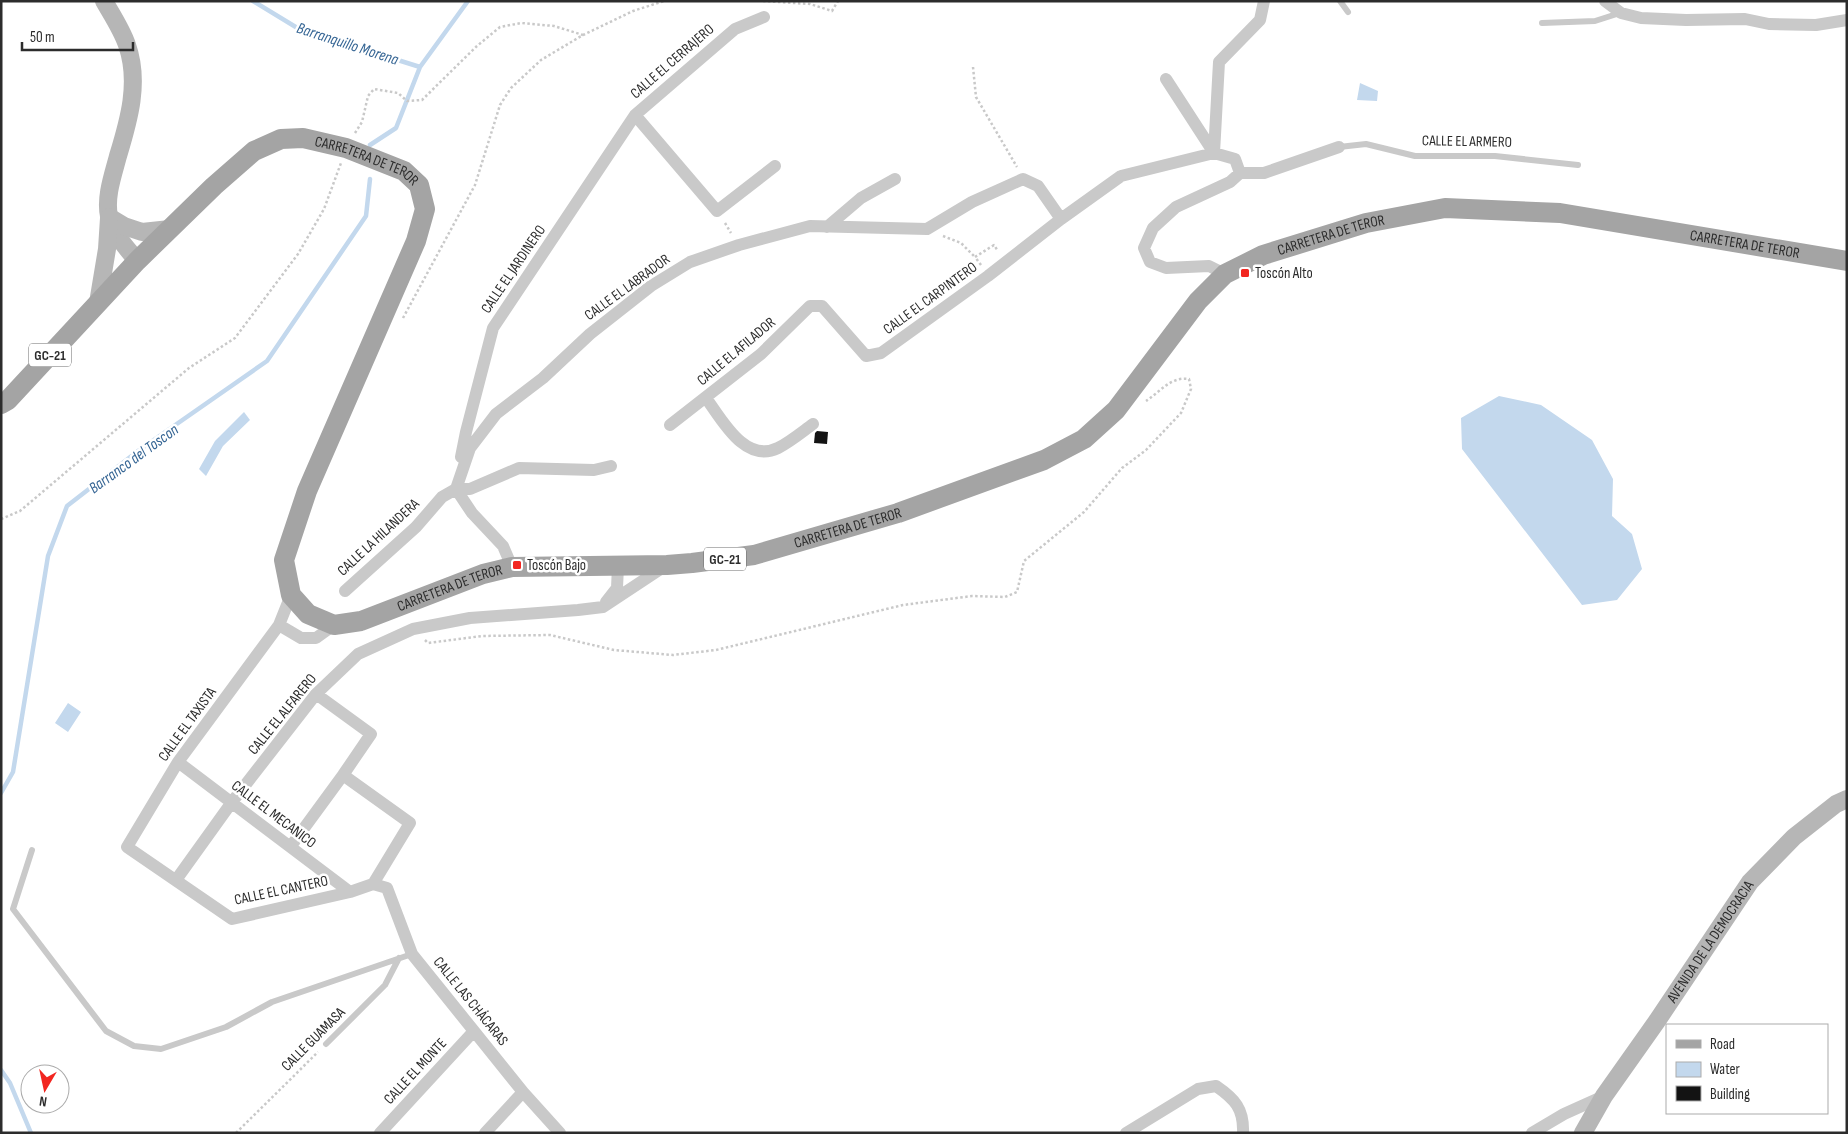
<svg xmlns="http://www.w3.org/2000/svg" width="1848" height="1134" font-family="'Sofia Sans Condensed',sans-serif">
<rect width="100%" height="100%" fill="#fff"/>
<path fill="#c3d8ed" d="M 1360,83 L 1378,91 L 1377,101 L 1357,100 Z
M 1499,396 L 1541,405 L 1592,440 L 1613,479 L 1612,516 L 1632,534 L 1642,569 L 1617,600 L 1582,605 L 1462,449 L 1461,418 Z
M 244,412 L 250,420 L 223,446 L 206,476 L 199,469 L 215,441 Z
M 68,703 L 81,712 L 68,732 L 55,723 Z"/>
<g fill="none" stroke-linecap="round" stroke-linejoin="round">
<path stroke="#c3d8ed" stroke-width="4.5" d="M 253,1 L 299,29 L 420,67
M 370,145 L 396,128 L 420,67 L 468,1
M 1,793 L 13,772 L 48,556 L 67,506 L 138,451 L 267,361 L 366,216 L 370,179
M 1,1070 L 10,1083 L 31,1133"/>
</g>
<path fill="#131313" d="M 817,431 L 828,432 L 827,444 L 814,443 L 815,433 Z"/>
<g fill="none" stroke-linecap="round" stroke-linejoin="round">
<path stroke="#c9c9c9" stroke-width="2.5" stroke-dasharray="2.5 2.5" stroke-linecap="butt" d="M 763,1 L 810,4 L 832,11 L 838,1
M 973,67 L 976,97 L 1017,167
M 355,133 L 362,122 L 368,96 L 374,89 L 398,93 L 407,101 L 422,100 L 477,46 L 500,27 L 521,23 L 554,26 L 583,35
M 725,223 L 731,233
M 943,236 L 961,243 L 975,257
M 981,265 L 975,257 L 994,245 L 998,251
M 403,318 L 475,185 L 500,105 L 511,88 L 541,60 L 583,35 L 633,11 L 664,1
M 1,519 L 20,511 L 189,368 L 235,338 L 298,254 L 324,209 L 341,163
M 425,640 L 428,643 L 482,636 L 550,635 L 614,650 L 673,655 L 716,650 L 903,605 L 972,596 L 1005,597 L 1017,592 L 1024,561 L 1084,512 L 1122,468 L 1146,450 L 1181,413 L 1191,389 L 1189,379 C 1171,376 1160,392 1146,401
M 236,1133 L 318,1052"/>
<path stroke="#c9c9c9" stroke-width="6" d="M 1340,1 L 1348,12
M 1542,23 L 1595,21 L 1620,13
M 1339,147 L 1366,144 L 1415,156 L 1495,156 L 1578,165
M 32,850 L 13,909 L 106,1031 L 134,1046 L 161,1049 L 226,1027 L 272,1002 L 412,954
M 326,1044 L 385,985 L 399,958"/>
<path stroke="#c9c9c9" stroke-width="12" d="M 1605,1 L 1621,13 L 1641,18 L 1686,20 L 1745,19 L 1769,24 L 1816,25 L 1847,20
M 1166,79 L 1214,153
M 635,115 L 717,211 L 775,166
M 1214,153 L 1219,62 L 1260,20 L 1264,1
M 1240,173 L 1264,173 L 1339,147
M 827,227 L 861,198 L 895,179
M 706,398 C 722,420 745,464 778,448 C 790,442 802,432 813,424
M 670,425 L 761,354 L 810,306 L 822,306 L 866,356 L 881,353 L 988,276 L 1061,219 L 1121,176 L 1214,153 L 1235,159 L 1240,173 L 1230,182 L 1176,207 L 1153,228 L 1144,248 L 1150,262 L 1166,268 L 1209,266 L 1225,274
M 461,457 L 466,432 L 493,328 L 635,115 L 735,29 L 764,17
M 456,489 L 470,448 L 496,414 L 543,378 L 590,334 L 651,286 L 690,262 L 739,245 L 810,226 L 927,229 L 972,202 L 1023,179 L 1038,186 L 1061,219
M 456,489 L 472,513 L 503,546 L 512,567
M 345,591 L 416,527 L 442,497 L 456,489 L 470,489 L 519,468 L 594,470 L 611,466
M 291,595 L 279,625 L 178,762 L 127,847 L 232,919 L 350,892 L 373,884
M 606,602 L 617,588 L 618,566
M 279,625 L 301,638 L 316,638 L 334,625
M 178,762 L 350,892
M 343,775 L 410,823 L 373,884
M 291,846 L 343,775 L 371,734 L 316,694
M 176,880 L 232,802 L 316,694 L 358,654 L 413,629 L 470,618 L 578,610 L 603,607 L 665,566
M 373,884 L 387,888 L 412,954 L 523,1092 L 560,1133
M 380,1133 L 474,1031
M 485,1133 L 523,1092
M 1126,1133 L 1198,1089 L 1216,1086 C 1235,1099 1244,1109 1243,1133
M 1532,1133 L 1564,1114 L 1604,1096"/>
<g stroke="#b6b6b6" stroke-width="18">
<path d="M 104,1 C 112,15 122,30 127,45 C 140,82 129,120 118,156 C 113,175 105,197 109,216 C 112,233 127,248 137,261"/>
<path d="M 109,217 L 124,226 L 142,232 L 170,229"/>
<path d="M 98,303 L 107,249 L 109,218"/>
<path id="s1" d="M 1583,1133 L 1604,1096 L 1657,1021 L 1750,882 L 1794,837 L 1836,804 L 1847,799"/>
</g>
<path stroke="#a4a4a4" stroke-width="20" id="s2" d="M 1,404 L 8,400 L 137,261 L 214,186 L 254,151 L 281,139 L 303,138 L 346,148 L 404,171 L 419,185 L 425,209 L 416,241 L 307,491 L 284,560 L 291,595 L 308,614 L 334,625 L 361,621 L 483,574 L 512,567 L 667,565 L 692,563 L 754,555 L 898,513 L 1044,460 L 1084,439 L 1116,410 L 1198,301 L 1225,274 L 1263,255 L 1366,223 L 1445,208 L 1560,213 L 1847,261"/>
</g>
<g fill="#f22620" stroke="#fff" stroke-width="2">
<rect x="1240" y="268" width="10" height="10" rx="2.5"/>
<rect x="512" y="560" width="10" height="10" rx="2.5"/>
</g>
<g text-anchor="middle" stroke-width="5" stroke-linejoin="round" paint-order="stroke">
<g fill="#fff" stroke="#6b6b6b" stroke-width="1">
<rect x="29" y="343.5" width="42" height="23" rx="4"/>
<rect x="704" y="547.5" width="42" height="23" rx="4"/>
</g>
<g font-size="14" font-weight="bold" fill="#2c2c2c">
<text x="50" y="360">GC-21</text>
<text x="725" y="564">GC-21</text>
</g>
<g font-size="15" fill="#2c2c2c" stroke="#fff">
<text transform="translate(672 61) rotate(-41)" y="5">CALLE EL CERRAJERO</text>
<text transform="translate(1467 141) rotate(1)" y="5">CALLE EL ARMERO</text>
<text dy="5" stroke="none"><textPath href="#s2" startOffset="478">CARRETERA DE TEROR</textPath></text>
<text dy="5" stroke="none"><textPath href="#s2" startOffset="2142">CARRETERA DE TEROR</textPath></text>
<text dy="5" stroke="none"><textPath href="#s2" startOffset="2562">CARRETERA DE TEROR</textPath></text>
<text transform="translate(513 269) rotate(-56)" y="5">CALLE EL JARDINERO</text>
<text transform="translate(627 287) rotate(-36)" y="5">CALLE EL LABRADOR</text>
<text transform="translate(930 298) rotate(-36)" y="5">CALLE EL CARPINTERO</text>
<text transform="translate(736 351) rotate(-40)" y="5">CALLE EL AFILADOR</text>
<text dy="5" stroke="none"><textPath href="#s2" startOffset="1558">CARRETERA DE TEROR</textPath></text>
<text transform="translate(378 537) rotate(-43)" y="5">CALLE LA HILANDERA</text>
<text dy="5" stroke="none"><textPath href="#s2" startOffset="1152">CARRETERA DE TEROR</textPath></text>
<text transform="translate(282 714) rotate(-51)" y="5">CALLE EL ALFARERO</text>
<text transform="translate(187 724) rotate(-54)" y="5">CALLE EL TAXISTA</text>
<text transform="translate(274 814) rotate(37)" y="5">CALLE EL MECANICO</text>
<text transform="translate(281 890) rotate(-12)" y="5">CALLE EL CANTERO</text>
<text dy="5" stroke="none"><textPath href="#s1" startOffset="230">AVENIDA DE LA DEMOCRACIA</textPath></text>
<text transform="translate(471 1001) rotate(51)" y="5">CALLE LAS CHÁCARAS</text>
<text transform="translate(313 1039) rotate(-45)" y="5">CALLE GUAMASA</text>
<text transform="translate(415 1071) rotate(-47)" y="5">CALLE EL MONTE</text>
</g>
<g font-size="15" fill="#2c2c2c" stroke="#fff" text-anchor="start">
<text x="1255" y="278">Toscón Alto</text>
<text x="527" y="570">Toscón Bajo</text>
</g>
<g font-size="16" font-style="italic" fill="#356594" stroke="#fff">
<text transform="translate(348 43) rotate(18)" y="6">Barranquillo Morena</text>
<text transform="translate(133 458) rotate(-36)" y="6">Barranco del Toscon</text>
</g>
</g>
<rect width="1848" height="1134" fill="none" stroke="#2c2c2c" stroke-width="5"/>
<rect x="1666" y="1024" width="162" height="90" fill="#ffffff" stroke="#ababab"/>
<rect x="1676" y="1040" width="25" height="8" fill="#a4a4a4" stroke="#ababab"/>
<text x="1710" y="1049" font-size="15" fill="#2c2c2c">Road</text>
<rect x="1676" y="1062" width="25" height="15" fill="#c3d8ed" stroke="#ababab"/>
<text x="1710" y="1074" font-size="15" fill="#2c2c2c">Water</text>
<rect x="1676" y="1086" width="25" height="15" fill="#131313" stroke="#ababab"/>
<text x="1710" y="1099" font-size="15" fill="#2c2c2c">Building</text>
<g transform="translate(45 1089) rotate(189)"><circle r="24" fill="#ffffff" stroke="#ababab"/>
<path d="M0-4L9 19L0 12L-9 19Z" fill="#f22620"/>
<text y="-8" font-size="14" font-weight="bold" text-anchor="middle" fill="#2c2c2c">N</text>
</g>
<path d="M22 42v8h111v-8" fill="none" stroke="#2c2c2c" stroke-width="2.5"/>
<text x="30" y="42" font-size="15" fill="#2c2c2c" stroke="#ffffff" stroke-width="4" paint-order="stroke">50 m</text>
</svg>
